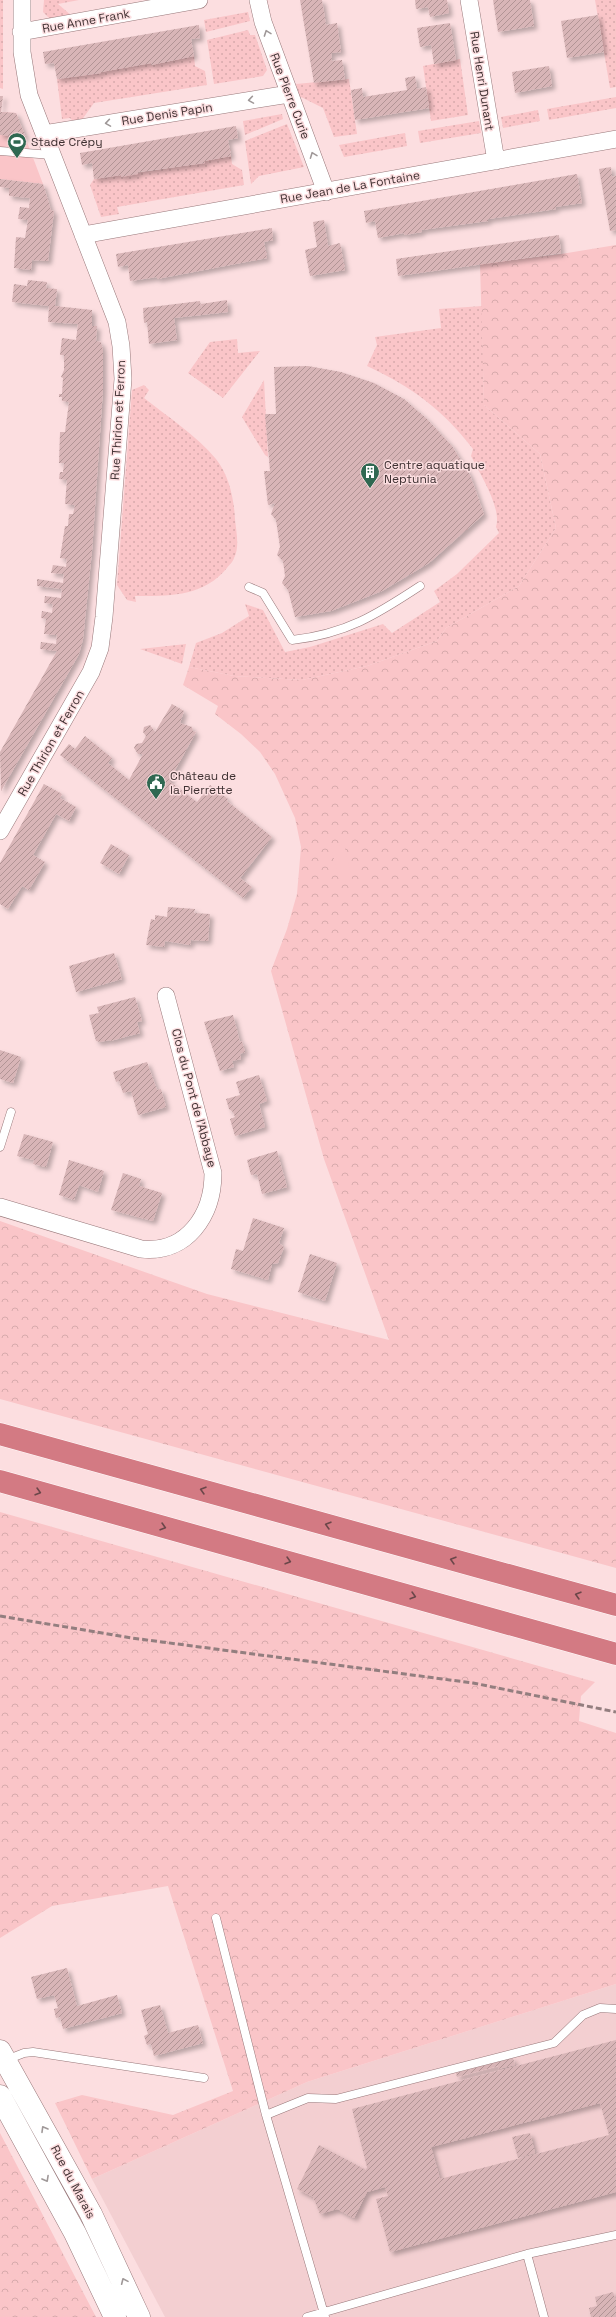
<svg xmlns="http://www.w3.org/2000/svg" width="616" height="2317" font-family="'Space Grotesk',sans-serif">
<defs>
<pattern id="grass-dots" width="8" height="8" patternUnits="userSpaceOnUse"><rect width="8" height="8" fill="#fac5c8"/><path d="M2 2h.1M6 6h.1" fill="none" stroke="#d7aaac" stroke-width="1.8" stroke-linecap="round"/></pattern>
<pattern id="forest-crowns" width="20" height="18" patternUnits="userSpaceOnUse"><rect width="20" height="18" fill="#fac5c8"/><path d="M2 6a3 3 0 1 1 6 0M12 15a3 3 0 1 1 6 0" fill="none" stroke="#d7aaac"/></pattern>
<pattern id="building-hatch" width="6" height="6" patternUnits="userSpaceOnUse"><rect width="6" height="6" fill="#d8b5b7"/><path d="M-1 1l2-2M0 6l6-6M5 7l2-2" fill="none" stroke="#b19495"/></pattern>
<filter id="shadow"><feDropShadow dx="3.5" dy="3.5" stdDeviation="2" flood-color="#0004"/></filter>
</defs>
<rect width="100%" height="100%" fill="#fcdee0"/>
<path fill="#f3cfd1" d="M 616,1984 L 616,2317 L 165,2317 L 92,2179 L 307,2082 Z"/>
<path fill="url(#grass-dots)" d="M 0,0 L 3,0 L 3,89 L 0,88 Z
M 44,0 L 79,0 L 58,4 L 72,16 L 51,20 L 43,12 Z
M 595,0 L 616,0 L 616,87 L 610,88 Z
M 248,12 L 250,21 L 206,32 L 204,20 Z
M 248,30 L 250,35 L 255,35 L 267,70 L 263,76 L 214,84 L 207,40 Z
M 194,56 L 195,66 L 205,71 L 207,85 L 94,103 L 81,121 L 74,122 L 70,118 L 62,119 L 57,79 L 101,73 L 101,72 L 151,63 L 151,65 Z
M 460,59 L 468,115 L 431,121 L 423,66 Z
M 349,79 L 357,134 L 334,137 L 323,108 L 299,96 L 296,84 Z
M 616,97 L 616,108 L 549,120 L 547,109 Z
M 538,110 L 540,121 L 503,128 L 501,117 Z
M 282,114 L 283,119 L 245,135 L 243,121 Z
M 479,121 L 481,133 L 420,143 L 418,131 Z
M 287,124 L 304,167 L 259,176 L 251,184 L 245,141 Z
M 405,133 L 407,146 L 344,157 L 339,145 Z
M 231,156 L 232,164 L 242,170 L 244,185 L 117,207 L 119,214 L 101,217 L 90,185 L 94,179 L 204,163 L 204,161 Z
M 482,306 L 484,405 L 540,454 L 556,528 L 519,586 L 446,628 L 437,641 L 367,666 L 302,680 L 234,676 L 189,667 L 196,643 L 222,633 L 249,616 L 245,604 L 263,610 L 285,652 L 310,647 L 383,624 L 392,633 L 440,602 L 434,591 L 457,574 L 499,533 L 496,527 C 502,508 480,474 471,456 L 473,449 C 442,409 412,387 367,366 L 377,345 L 375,337 L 441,328 L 439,309 Z
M 237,339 L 238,353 L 260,351 L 223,398 L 188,373 L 210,342 Z
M 264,380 L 268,457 L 265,455 L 242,417 Z
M 144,385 L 149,390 L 144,398 C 168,417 196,435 216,459 C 229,475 234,499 235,519 C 236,531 240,547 234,558 C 233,562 229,565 227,568 C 203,597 169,596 135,596 L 136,602 L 127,600 L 117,585 L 132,390 Z
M 186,644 L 182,664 L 140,649 Z"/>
<path fill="url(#forest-crowns)" d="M 616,245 L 616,1568 L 0,1399 L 0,1221 L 207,1294 L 389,1340 L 324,1159 L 271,971 L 287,929 L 297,894 L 301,847 L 295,818 L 275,774 L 260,752 L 241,734 L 215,714 L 218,706 L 183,685 L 189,667 L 234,676 L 302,680 L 367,666 L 437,641 L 446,628 L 519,586 L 556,528 L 540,454 L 484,405 L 480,264 L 561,254 Z
M 0,1512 L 595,1682 L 581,1696 L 579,1721 L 616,1733 L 616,1984 L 307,2082 L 92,2179 L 55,2103 L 82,2095 L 173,2115 L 233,2091 L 168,1886 L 52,1906 L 0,1938 Z
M 0,2133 L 96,2317 L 0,2317 Z"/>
<path fill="#fac5c8" d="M 0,112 L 16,113 L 43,184 L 0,179 Z
M 344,844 L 352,880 L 340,883 L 331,847 Z"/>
<path fill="url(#building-hatch)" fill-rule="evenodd" filter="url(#shadow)" d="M 300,0 L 322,0 L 326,25 L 337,23 L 341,52 L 331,53 L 332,61 L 342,60 L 345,79 L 314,83 Z
M 415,0 L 447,0 L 449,13 L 430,17 L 428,7 L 416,9 Z
M 493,0 L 530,0 L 534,26 L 498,32 Z
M 598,15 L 604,52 L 567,58 L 561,21 Z
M 450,23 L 456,60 L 434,64 L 431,45 L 420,47 L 417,28 Z
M 199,25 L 200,38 L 191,39 L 194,56 L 151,65 L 151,63 L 101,72 L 101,73 L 57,79 L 54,63 L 45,64 L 43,52 Z
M 549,66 L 552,86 L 515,93 L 512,72 Z
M 415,76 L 417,89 L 426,87 L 429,108 L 355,120 L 351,90 L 362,88 L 363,97 L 407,90 L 405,78 Z
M 0,96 L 3,96 L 1,112 L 16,113 L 26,138 L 0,135 Z
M 236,126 L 238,138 L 228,140 L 231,156 L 204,161 L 205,163 L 138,172 L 138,174 L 121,177 L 121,175 L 94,179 L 92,163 L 82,165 L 80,153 Z
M 611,167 L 612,177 L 616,176 L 616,230 L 610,231 L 599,169 Z
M 577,174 L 582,203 L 555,207 L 556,209 L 488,219 L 488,221 L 421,230 L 422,232 L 405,235 L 404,233 L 378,238 L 375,221 L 366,223 L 364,211 Z
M 0,179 L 43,184 L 51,210 L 54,211 L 48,261 L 32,260 L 31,270 L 14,268 L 16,237 L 25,238 L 28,220 L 18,219 L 20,207 L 29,208 L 30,198 L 9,196 L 9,188 L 0,187 Z
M 324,220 L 328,246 L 340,243 L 345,270 L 310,276 L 305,250 L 317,247 L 313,222 Z
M 272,228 L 273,240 L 264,242 L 267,258 L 157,279 L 157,277 L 130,281 L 128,265 L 118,267 L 116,254 Z
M 559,235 L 561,253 L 398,276 L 396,259 Z
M 28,280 L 47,282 L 46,288 L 57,289 L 55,306 L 92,310 L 92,326 L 97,326 L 96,341 L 101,342 L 103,350 L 103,389 L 92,551 L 83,639 L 79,654 L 1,791 L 0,752 L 57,651 L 40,649 L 41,642 L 56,644 L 57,635 L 44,634 L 46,619 L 41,618 L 42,611 L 52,613 L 53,604 L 44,603 L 45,596 L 61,598 L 62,589 L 37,586 L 37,579 L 63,583 L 64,574 L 51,573 L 53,565 L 66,567 L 67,559 L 60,558 L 65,526 L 68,526 L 69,514 L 73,514 L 75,505 L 65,504 L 67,480 L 59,479 L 60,472 L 63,472 L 64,463 L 59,463 L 60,432 L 65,432 L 69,402 L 62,401 L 62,397 L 59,397 L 59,394 L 62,394 L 63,378 L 61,377 L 64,370 L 64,355 L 60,355 L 62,338 L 76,340 L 78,324 L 48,322 L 49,306 L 12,302 L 14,284 L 27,286 Z
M 227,300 L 228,312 L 174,318 L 177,340 L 149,344 L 147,322 L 144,323 L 143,308 L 200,301 L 202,312 L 201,304 Z
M 308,366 L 341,372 L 374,383 L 404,399 L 427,419 L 452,446 L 470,475 L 484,514 L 429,563 L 382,591 L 331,611 L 295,617 L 288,590 L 282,583 L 285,576 L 283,561 L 277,555 L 280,547 L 276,520 L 271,514 L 275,503 L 268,505 L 264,471 L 270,471 L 265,414 L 276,414 L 274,367 Z
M 172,704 L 184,711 L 180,723 L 192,727 L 193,731 L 196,732 L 169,781 L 197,802 L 210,785 L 228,799 L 227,801 L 272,837 L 240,878 L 252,887 L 243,898 L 60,755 L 69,744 L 75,749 L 85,736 L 112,758 L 108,763 L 129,780 L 143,754 L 138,754 L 134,748 L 136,744 L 142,743 L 146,736 L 143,732 L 144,727 L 150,725 L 155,732 Z
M 44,784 L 62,794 L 60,798 L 76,807 L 69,821 L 56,814 L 33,855 L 45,862 L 29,890 L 22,886 L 8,909 L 0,904 L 0,863 Z
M 111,844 L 129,855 L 119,874 L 100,863 Z
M 168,907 L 195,909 L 194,913 L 210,914 L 208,941 L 191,940 L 190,945 L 165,941 L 164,947 L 146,945 L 151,919 L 155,920 L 155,915 L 167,917 Z
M 114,953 L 122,979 L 76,992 L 69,966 Z
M 135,997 L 142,1021 L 137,1022 L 140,1033 L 110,1041 L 110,1040 L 100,1042 L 96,1041 L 89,1015 L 99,1013 L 97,1007 Z
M 233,1015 L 240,1042 L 242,1041 L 245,1052 L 240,1054 L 241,1059 L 232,1061 L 234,1067 L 220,1071 L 204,1022 Z
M 0,1050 L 21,1057 L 13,1083 L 0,1079 Z
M 147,1062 L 157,1090 L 161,1089 L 166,1107 L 138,1115 L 131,1091 L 123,1093 L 119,1081 L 116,1082 L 113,1072 Z
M 259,1075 L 267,1101 L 259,1104 L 265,1127 L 235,1136 L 230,1119 L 235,1117 L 233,1112 L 229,1109 L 226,1099 L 240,1095 L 236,1082 Z
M 24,1134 L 53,1142 L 46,1167 L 33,1164 L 34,1160 L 17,1156 Z
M 277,1151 L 287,1187 L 262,1194 L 257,1174 L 251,1175 L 247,1160 Z
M 69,1160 L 104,1171 L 98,1192 L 79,1185 L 74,1200 L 59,1195 Z
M 123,1173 L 141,1179 L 139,1186 L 162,1193 L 153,1221 L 111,1210 Z
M 253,1218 L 284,1228 L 279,1243 L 284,1247 L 278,1263 L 272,1264 L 268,1280 L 231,1269 L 236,1249 L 243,1251 Z
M 310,1254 L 337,1263 L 325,1301 L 298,1292 Z
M 67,1968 L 77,2006 L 117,1995 L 122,2013 L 63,2029 L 60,2017 L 56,2018 L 54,2009 L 58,2008 L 54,1995 L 37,1999 L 31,1977 Z
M 160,2005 L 168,2033 L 198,2025 L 203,2043 L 154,2056 L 151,2044 L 147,2045 L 144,2036 L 148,2034 L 141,2010 Z
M 616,2040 L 616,2192 L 390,2252 L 376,2199 L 388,2196 L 385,2187 L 367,2192 L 354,2218 L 337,2209 L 320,2214 L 313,2197 L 297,2189 L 319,2145 L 366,2170 L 367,2167 L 352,2109 ZM 600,2103 L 609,2135 L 440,2179 L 431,2147 Z
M 513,2058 L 515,2065 L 498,2069 L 498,2066 L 457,2077 L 456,2073 Z
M 530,2133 L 535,2153 L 518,2158 L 512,2137 Z
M 613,2292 L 616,2301 L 616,2317 L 591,2317 L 589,2308 L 597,2306 L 595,2297 Z"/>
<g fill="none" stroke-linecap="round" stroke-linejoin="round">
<defs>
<path id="lane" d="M 0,151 L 52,155
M 249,587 L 263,593 L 292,640 C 346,634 376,615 420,586
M 0,1147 L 11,1112
M 216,1918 L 266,2115 L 325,2317
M 6,2060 L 24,2053 L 33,2052 L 204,2078
M 266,2115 L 308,2098 L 336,2099 L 554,2043 L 583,2015 L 600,2008 L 616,2009
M 527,2254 L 544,2317
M 307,2317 L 527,2254 L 616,2235"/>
<path id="street" d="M 258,0 L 263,22 L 326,192
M 469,0 L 496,161
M 21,32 L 199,0
M 44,134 L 289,94
M 83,235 L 616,139
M 0,831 L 91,672 L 100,648 L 104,617 L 123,379 L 121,346 L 117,322 L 29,95 L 22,52 L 22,0
M 0,1207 L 141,1249 C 187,1254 213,1215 213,1173 L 166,996"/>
<path id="secondary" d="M 0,2051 L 91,2214 L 139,2317
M 0,2096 L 75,2233 L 115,2317"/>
<path id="highway" d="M 0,1434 L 616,1605
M 0,1481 L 616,1654"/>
</defs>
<use href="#lane" stroke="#98787a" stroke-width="9"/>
<use href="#street" stroke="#98787a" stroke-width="18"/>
<use href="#secondary" stroke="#98787a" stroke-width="23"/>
<use href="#highway" stroke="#fff" stroke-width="23"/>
<use href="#lane" stroke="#fff" stroke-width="8"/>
<use href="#street" stroke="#fff" stroke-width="17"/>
<use href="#secondary" stroke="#fff" stroke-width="22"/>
<use href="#highway" stroke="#d37a83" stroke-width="22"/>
<path stroke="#937e7f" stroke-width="3" stroke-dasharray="6 3" stroke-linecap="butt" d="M 0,1616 L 132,1638 L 473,1683 L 616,1712"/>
</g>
<defs><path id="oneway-chevron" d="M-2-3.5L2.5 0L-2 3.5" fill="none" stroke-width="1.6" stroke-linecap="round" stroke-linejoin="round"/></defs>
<g stroke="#9f9898">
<use href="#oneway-chevron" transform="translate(267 33) rotate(-110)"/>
<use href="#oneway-chevron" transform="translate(251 100) rotate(171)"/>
<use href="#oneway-chevron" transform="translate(108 123) rotate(171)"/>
<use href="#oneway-chevron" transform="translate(313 155) rotate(-111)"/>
<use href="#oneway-chevron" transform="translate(44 2129) rotate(-120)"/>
<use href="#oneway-chevron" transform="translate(46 2179) rotate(61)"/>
<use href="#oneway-chevron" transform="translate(124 2281) rotate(-114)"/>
</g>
<g stroke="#6b474a">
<use href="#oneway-chevron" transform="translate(203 1490) rotate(-164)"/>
<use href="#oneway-chevron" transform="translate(38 1492) rotate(16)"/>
<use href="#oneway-chevron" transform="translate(328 1525) rotate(-164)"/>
<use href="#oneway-chevron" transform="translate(163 1527) rotate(16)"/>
<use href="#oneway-chevron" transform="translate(453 1560) rotate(-164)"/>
<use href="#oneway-chevron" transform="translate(288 1561) rotate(16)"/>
<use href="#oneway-chevron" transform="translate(578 1595) rotate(-164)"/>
<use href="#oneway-chevron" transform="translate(413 1596) rotate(16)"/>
</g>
<defs>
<symbol id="stadium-pin" viewBox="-11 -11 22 30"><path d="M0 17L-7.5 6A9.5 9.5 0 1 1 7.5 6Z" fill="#2f6851" stroke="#fcdee0"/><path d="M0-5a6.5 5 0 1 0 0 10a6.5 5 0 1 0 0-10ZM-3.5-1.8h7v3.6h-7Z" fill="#fff"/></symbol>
<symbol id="building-pin" viewBox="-11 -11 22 30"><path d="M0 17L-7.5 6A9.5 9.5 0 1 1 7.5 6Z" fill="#2f6851" stroke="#fcdee0"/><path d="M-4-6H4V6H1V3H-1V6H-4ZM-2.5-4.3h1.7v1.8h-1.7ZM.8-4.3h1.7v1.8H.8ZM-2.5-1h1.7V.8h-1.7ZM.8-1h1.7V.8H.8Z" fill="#fff"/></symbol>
<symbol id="civic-pin" viewBox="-11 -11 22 30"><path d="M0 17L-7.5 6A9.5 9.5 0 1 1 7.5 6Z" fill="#2f6851" stroke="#fcdee0"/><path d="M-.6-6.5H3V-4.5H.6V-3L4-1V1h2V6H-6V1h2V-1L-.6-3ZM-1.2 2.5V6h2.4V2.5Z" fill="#fff"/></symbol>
</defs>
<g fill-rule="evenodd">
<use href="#stadium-pin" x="6" y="131" width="22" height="30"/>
<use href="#building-pin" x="359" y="461" width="22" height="30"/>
<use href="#civic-pin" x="145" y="772" width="22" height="30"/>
</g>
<g text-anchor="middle" stroke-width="3" stroke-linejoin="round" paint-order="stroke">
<g font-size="12" fill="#3f3132" stroke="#fcdee0">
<text transform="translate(86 21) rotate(-10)" y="4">Rue Anne Frank</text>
<text transform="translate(482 81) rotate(81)" y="4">Rue Henri Dunant</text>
<text transform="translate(290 96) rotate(69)" y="4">Rue Pierre Curie</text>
<text transform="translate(167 114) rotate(-9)" y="4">Rue Denis Papin</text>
<text transform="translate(350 187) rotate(-10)" y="4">Rue Jean de La Fontaine</text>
<text transform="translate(118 420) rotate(-87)" y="4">Rue Thirion et Ferron</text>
<text transform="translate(51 743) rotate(-60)" y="4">Rue Thirion et Ferron</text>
<text transform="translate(194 1098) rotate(75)" y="4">Clos du Pont de l'Abbaye</text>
<text transform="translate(73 2182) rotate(62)" y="4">Rue du Marais</text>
</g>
<g font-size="12" fill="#3f3132" stroke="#fcdee0" text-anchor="start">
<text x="31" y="146">Stade Crépy</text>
<text x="384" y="469">Centre aquatique<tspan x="384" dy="14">Neptunia</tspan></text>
<text x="170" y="780">Château de<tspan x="170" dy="14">la Pierrette</tspan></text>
</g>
</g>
</svg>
